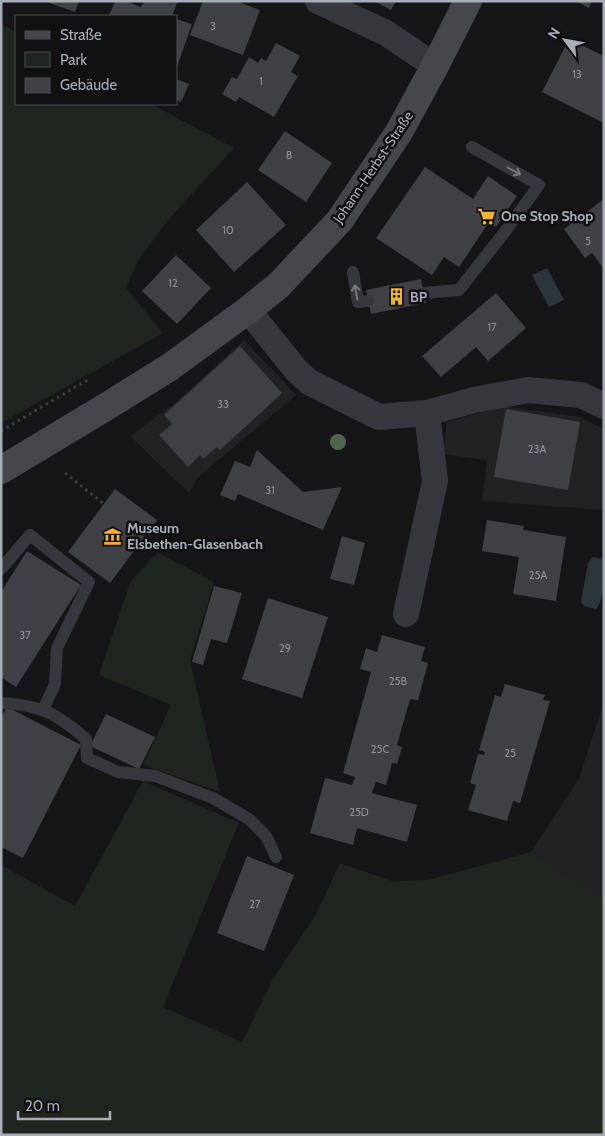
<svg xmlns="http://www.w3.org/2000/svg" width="605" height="1136" font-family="Cabin,sans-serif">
<rect width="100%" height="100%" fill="#161618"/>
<path fill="#222225" d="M 244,340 L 296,395 L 197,478 L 189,493 L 130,436 L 175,403 Z
M 502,406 L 579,417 L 604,429 L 604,510 L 482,501 L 487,460 L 443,454 L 447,422 Z
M 604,702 L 604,900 L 603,900 L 531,852 L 579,778 Z"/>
<path fill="#1e261f" d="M 1,24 L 16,32 L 16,104 L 151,104 L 234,148 L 170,218 L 139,259 L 126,288 L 163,333 L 1,423 Z
M 157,552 L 214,582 L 190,660 L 220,792 L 143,765 L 171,705 L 99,675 L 130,583 Z
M 143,781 L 239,823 L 163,1007 L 242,1042 L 274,977 L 315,916 L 340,863 L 392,881 L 428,880 L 531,852 L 604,900 L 604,1135 L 1,1135 L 1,865 L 75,906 Z"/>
<path fill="#2c353c" d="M 547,268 L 564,300 L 549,307 L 532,275 Z
M 593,557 L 604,559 C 604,574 605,599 596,609 L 584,606 L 581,602 L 588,563 Z"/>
<path fill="#404145" d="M 44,1 L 79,1 L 75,12 Z
M 115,1 L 125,1 L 141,7 L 144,1 L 178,1 L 172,16 L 109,16 Z
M 203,1 L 236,1 L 260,10 L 243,55 L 190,35 Z
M 374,1 L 396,1 L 391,10 Z
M 575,1 L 592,1 L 589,8 Z
M 176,19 L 192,24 L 177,67 L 176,67 Z
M 569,39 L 604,56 L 604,123 L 542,92 Z
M 276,43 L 300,56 L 291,72 L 298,76 L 274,117 L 239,97 L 236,102 L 222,94 L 232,77 L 237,79 L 249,57 L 258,63 L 261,58 L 266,61 Z
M 176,79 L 189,84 L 181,102 L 176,100 Z
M 285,131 L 332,163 L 306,202 L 258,170 Z
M 425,167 L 473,199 L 488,176 L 517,196 L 496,227 L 489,222 L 459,267 L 444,257 L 432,275 L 376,238 Z
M 247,182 L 286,225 L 234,272 L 196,230 Z
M 604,199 L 604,269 L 592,253 L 585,258 L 564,229 Z
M 176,255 L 211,288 L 177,324 L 142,291 Z
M 421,279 L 426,303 L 371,314 L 366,290 Z
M 496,293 L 526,328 L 488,361 L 476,347 L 441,377 L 422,356 Z
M 240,346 L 282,393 L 220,450 L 217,447 L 203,459 L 200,455 L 188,467 L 159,435 L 172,424 L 164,415 Z
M 506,409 L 580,422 L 568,490 L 494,477 Z
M 257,450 L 303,492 L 342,487 L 323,530 L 238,494 L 235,501 L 220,495 L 235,461 L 250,467 Z
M 115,489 L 157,520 L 110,583 L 68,552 Z
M 487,520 L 524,526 L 523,530 L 566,537 L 556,601 L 513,594 L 519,557 L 482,551 Z
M 342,536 L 365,543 L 354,585 L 330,579 Z
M 27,551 L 81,585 L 16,687 L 1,677 L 1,592 Z
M 214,586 L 242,593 L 227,643 L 211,639 L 203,665 L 192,662 Z
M 268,598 L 328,617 L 302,698 L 242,679 Z
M 382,635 L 425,647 L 421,661 L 428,663 L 418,700 L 410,699 L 397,745 L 402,747 L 397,764 L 392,763 L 386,785 L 376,782 L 372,793 L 417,805 L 407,842 L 357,828 L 353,845 L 310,833 L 325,778 L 352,785 L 355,777 L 343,773 L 371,672 L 360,669 L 366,648 L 377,652 Z
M 505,684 L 545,695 L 543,700 L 550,701 L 520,803 L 513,801 L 507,821 L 468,810 L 476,785 L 470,783 L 478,754 L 484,755 L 485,752 L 479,750 L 495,695 L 501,697 Z
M 7,707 L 81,745 L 23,858 L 1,847 L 1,718 Z
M 106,714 L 155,737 L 139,769 L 90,746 Z
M 247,856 L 294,875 L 264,951 L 217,933 Z"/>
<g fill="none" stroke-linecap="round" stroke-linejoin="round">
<path stroke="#3d3f44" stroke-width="3" stroke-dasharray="2.5 4" stroke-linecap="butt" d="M 1,431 L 89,379
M 65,473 L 104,504"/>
<path stroke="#37383d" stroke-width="12" d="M 353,272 L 358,302 L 368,301
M 424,293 L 459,290 L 507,229 L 539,185 L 472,147
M 1,569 L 30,535 L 89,582 L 57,648 L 55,684 L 43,710
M 1,703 C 41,705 56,713 86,739 L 87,758 L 118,772 L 155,776 L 213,798 L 249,819 L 266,836 L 276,857"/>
<path stroke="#37383d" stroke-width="26" d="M 318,1 L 386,33 L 435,66
M 248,310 L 296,370 L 309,382 L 379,417 L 427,413 L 474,400 L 528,390 L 581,395 L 604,406
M 406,614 L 435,481 L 427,413"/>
<path stroke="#45474d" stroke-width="28" d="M 1,470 L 109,405 L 170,367 L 248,310 L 279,285 L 340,220 L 399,132 L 435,66 L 468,1"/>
</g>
<circle fill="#506452" cx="338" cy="442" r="8"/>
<defs><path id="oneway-shaft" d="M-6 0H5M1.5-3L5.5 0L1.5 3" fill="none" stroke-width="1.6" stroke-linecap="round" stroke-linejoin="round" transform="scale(1.25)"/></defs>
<g stroke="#757881">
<use href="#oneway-shaft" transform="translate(514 171) rotate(29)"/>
<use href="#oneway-shaft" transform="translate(356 292) rotate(-100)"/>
</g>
<defs>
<symbol id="supermarket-bare" viewBox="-9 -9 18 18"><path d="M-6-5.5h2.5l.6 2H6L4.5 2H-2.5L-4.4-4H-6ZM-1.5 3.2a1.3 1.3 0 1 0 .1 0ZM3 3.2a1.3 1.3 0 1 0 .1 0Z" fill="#f2b134" stroke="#111113" stroke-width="2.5" paint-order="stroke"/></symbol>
<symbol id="building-bare" viewBox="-9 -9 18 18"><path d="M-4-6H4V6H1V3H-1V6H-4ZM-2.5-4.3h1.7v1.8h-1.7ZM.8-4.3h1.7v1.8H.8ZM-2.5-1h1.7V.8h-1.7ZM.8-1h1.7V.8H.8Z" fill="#f2b134" stroke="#111113" stroke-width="2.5" paint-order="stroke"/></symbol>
<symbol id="museum-bare" viewBox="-9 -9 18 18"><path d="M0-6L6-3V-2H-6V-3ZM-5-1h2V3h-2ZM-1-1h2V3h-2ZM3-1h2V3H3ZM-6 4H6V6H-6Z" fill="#f2b134" stroke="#111113" stroke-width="2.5" paint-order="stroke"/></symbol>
</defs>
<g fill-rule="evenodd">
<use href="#supermarket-bare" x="474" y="204" width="25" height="25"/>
<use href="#building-bare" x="384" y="284" width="25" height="25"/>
<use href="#museum-bare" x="100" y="524" width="25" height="25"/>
</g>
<g text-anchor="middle" stroke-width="5" stroke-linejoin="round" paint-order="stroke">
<g font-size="11" fill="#8e929b">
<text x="213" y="30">3</text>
<text x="577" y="78">13</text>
<text x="261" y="85">1</text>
<text x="289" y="159">8</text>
<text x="228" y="234">10</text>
<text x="588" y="245">5</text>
<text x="173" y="287">12</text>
<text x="492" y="331">17</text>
<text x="223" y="408">33</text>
<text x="537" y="453">23A</text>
<text x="270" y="494">31</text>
<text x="538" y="579">25A</text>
<text x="25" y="639">37</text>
<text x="285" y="652">29</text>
<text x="398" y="685">25B</text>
<text x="380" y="753">25C</text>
<text x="510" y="757">25</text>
<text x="359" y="816">25D</text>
<text x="255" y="908">27</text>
</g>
<g font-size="14" fill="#a8adb8" stroke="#111113">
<text transform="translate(373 167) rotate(-56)" y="5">Johann-Herbst-Straße</text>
</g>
<g font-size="14" font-weight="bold" fill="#a8adb8" stroke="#111113" text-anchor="start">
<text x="501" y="221">One Stop Shop</text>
<text x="410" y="302">BP</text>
<text x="127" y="533">Museum<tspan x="127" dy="16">Elsbethen-Glasenbach</tspan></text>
</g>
</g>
<rect width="605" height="1136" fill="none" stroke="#a8adb8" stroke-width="5"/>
<rect x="15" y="15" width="162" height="90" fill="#111113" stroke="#4d4f55"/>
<rect x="25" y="31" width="25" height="8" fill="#45474d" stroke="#4d4f55"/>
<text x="60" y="40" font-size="15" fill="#a8adb8">Straße</text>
<rect x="25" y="52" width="25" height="15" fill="#1e261f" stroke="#4d4f55"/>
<text x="60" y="65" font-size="15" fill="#a8adb8">Park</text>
<rect x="25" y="78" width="25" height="15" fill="#404145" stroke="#4d4f55"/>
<text x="60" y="90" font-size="15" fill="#a8adb8">Gebäude</text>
<g transform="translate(565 40) rotate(302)" stroke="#111113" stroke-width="4" paint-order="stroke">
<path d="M0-4L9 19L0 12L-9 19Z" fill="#a8adb8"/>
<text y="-8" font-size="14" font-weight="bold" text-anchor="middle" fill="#a8adb8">N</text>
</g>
<path d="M18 1111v8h92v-8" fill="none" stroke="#a8adb8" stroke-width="2.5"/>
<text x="25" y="1111" font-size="15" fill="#a8adb8" stroke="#111113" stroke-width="4" paint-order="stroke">20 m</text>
</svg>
